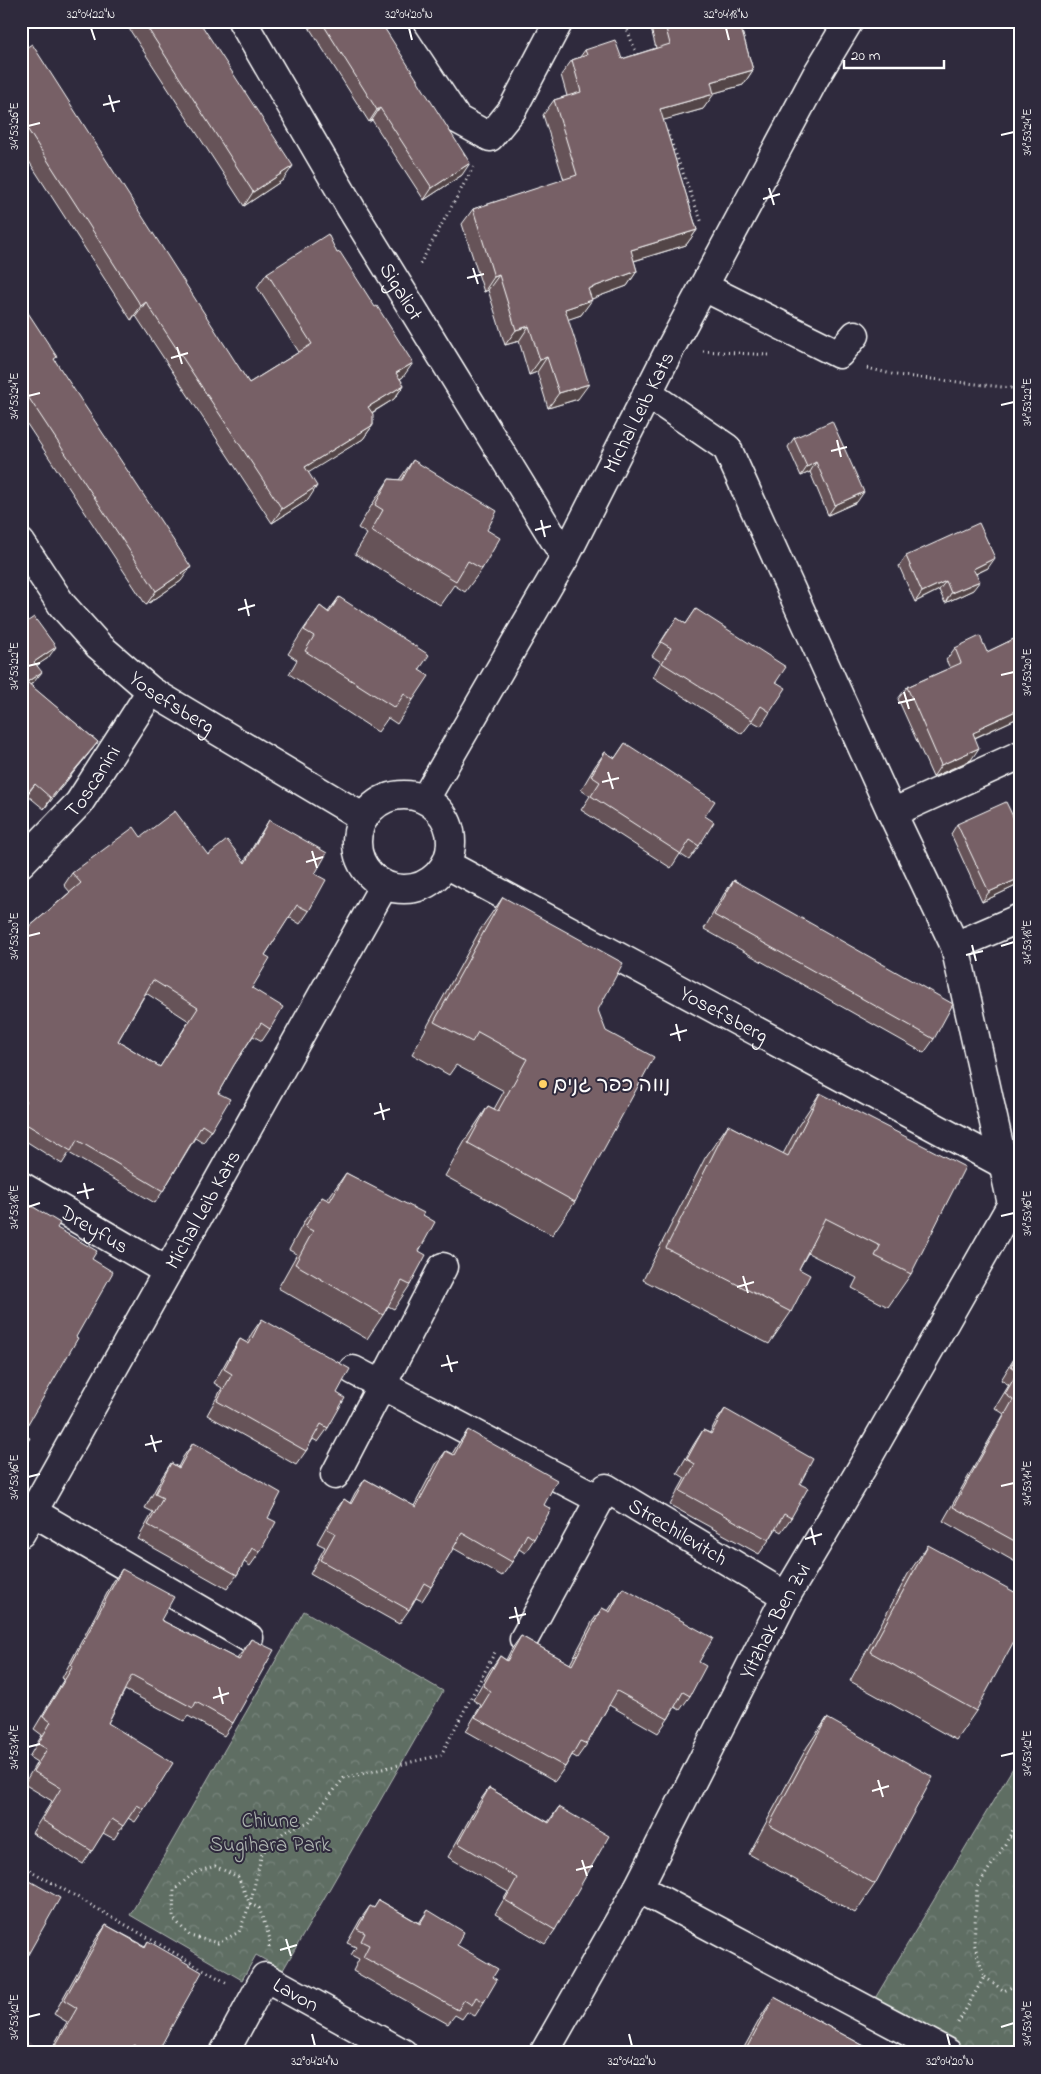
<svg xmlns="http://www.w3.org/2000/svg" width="1041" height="2074" font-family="'Indie Flower','Playpen Sans Hebrew',sans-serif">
<defs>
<pattern id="forest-crowns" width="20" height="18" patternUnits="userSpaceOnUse" patternTransform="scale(1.25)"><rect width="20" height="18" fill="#5f6e64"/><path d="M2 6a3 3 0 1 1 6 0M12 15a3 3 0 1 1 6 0" fill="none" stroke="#77847b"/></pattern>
</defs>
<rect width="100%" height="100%" fill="#2f2a3d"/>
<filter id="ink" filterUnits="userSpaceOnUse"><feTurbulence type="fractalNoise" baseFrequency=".02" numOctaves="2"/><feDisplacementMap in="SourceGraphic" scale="10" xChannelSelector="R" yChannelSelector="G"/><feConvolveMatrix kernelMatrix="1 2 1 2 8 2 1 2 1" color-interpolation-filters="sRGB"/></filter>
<g filter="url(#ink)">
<path fill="#453a49" d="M 21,2038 L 47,2053 L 21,2053 Z"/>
<path fill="url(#forest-crowns)" stroke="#afb6b2" d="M 304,1611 L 443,1691 L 283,1970 L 256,1955 L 242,1980 L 130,1915 Z
M 1020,1756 L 1020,2053 L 954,2053 L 868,2010 Z"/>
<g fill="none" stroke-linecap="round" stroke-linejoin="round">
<defs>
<g id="minor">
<path id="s1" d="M 242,21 L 352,210 L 565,557"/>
<path d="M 392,21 L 457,119 L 490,137 L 512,110 L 559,21"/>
<path d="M 704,287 L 839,354 L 855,335"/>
<path d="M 647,393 L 727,448 L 892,813"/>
<path id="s2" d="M 21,543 L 62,605 L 99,646 L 151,691 L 364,818"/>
<circle cx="404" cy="842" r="47"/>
<path id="s3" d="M 425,799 L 565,557 L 670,349 L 816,76 L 849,21"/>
<path id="s4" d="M 21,863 L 79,803 L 151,691"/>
<path id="s5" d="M 446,864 L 1003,1164"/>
<path d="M 955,946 L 1020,918"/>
<path id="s6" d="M 21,1186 L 167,1271"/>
<path d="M 353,1370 L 599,1499"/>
<path d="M 335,1475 L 443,1267"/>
<path d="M 33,1512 L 249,1638"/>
<path id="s7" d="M 21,1533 L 384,885"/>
<path id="s8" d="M 524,1639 L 606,1488 L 786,1596"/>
<path d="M 638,1888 L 948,2053"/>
<path id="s9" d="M 224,2053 L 265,1977 L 403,2053"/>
<path id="s10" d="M 544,2053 L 638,1888 L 786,1596 L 863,1466 L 1012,1204 L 955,946 L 892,813 L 1020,755"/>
</g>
</defs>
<use href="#minor" stroke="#fff" stroke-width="31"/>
<path stroke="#fff" stroke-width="3" stroke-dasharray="1 4" stroke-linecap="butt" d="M 624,21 L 638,58
M 667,131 L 702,223
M 420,264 L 475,164
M 703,351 L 769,355
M 867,368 L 896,375 L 1020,389
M 1010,1837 L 1020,1839
M 21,1865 L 227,1983
M 269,1947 L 270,1939 L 259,1908 L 250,1904 L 238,1877 L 215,1866 L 194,1873 L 174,1890 L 173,1918 L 190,1936 L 218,1943 L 239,1932 L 250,1904 L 262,1853 L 285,1831 L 309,1822 L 344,1778 L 441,1755 L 496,1650
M 985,1977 L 1004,1991 L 1020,1983
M 958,2023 L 984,1977 L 974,1943 L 977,1887 L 1004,1846 L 1020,1818"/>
<use href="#minor" stroke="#2f2a3d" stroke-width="28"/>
</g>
<path fill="#665358" stroke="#fff" fill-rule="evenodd" d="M 124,21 L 199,21 L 283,180 L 244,206 Z
M 305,21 L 380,21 L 462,175 L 424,200 L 372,120 L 369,122 Z
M 649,21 L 739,21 L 753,70 L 743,85 L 714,93 L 703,109 L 663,120 L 697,230 L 686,245 L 634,261 L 637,271 L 627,286 L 591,299 L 581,315 L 568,319 L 578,399 L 548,408 L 537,372 L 529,375 L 519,341 L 505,345 L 488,290 L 484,292 L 462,224 L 473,209 L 564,180 L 543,115 L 554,100 L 567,96 L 561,75 L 572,60 L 580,57 L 585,50 L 622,59 L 656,48 Z
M 21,51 L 249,383 L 299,352 L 257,287 L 267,273 L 337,253 L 403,377 L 400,379 L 404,385 L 394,399 L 372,413 L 373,425 L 363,439 L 308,472 L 308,500 L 272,523 L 136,316 L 131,320 L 21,149 Z
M 21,302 L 181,581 L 146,605 L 21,415 Z
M 794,438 L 857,502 L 828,515 L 810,472 L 801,476 L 788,447 Z
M 413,460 L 487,530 L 482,569 L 465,592 L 454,585 L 440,605 L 355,554 L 367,534 L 358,528 L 373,503 L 389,479 L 399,480 Z
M 906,556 L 988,568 L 976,574 L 973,590 L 945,603 L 939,590 L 915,602 L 899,566 Z
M 339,597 L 419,670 L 413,700 L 397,724 L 388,718 L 378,732 L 289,674 L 297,660 L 288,654 L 303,630 L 320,606 L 328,612 Z
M 696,609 L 776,682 L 770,712 L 761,726 L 752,721 L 742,734 L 653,677 L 661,662 L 652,656 L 667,632 L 677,618 L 686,624 Z
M 21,626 L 48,658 L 37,665 L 34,682 L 30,685 L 98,742 L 90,752 L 44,809 L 27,795 L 21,801 Z
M 1020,636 L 1020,717 L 975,738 L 971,760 L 933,777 L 898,699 L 907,687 L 950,668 L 946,660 L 955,648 L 987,652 Z
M 625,743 L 705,816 L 699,846 L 689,860 L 680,854 L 671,868 L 581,810 L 590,796 L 581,790 L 595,766 L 605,752 L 615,758 Z
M 269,820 L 315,874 L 309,911 L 300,924 L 289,917 L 265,955 L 252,988 L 270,1029 L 262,1041 L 253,1036 L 234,1065 L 218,1093 L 211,1131 L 203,1143 L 195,1138 L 163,1191 L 155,1203 L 69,1153 L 62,1164 L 21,1138 L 21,934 L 70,892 L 64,885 L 72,873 L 141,837 L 208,855 L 244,862 L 261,833 ZM 146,993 L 189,1021 L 160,1067 L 118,1041 Z
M 957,824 L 1020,831 L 1020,884 L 982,902 L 951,834 Z
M 734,880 L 934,1039 L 924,1053 L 704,929 L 724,894 Z
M 503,897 L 598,1010 L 575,1202 L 552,1235 L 445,1176 L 466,1139 L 488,1106 L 494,1109 L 504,1091 L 456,1065 L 449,1075 L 412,1054 L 480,930 Z
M 820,1093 L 911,1274 L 888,1307 L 852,1288 L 857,1278 L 808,1253 L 799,1269 L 791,1312 L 769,1344 L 643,1280 L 705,1158 L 728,1125 L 783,1154 L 798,1126 Z
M 346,1173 L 423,1215 L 419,1251 L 410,1285 L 394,1309 L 388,1306 L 383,1315 L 367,1339 L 278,1288 L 297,1254 L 289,1250 L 305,1220 L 322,1197 L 327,1200 Z
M 262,1319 L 337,1393 L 328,1428 L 318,1442 L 313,1439 L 306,1451 L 296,1465 L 207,1415 L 222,1388 L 214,1383 L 231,1353 L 240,1339 L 247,1343 L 252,1333 Z
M 1020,1349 L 1020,1563 L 1019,1564 L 943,1521 L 1004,1414 L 995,1408 L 1009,1385 L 1001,1380 Z
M 725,1409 L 800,1484 L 791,1518 L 781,1532 L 776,1529 L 769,1540 L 759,1554 L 670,1505 L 685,1478 L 677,1473 L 694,1444 L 703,1430 L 710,1433 L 715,1423 Z
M 468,1430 L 544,1505 L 534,1539 L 525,1553 L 519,1549 L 512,1562 L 502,1576 L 453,1548 L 431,1587 L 422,1601 L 416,1598 L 409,1610 L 399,1624 L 310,1574 L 325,1547 L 317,1543 L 334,1513 L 344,1499 L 350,1503 L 355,1493 L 365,1479 L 414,1506 L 436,1464 L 446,1451 L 452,1454 L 458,1444 Z
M 193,1443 L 268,1518 L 260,1552 L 250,1566 L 244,1562 L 237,1575 L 227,1589 L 138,1539 L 153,1512 L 145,1508 L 162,1477 L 171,1463 L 178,1467 L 183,1457 Z
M 928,1545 L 976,1711 L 956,1740 L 850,1681 L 908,1574 Z
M 122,1569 L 161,1620 L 237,1659 L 251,1639 L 233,1723 L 224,1736 L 188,1716 L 184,1721 L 125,1690 L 108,1723 L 144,1809 L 135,1822 L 128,1818 L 114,1839 L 103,1833 L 83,1864 L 32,1833 L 52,1801 L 24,1784 L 37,1762 L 29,1757 L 42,1735 L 34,1729 L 64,1679 L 62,1678 L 113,1582 Z
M 623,1588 L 699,1662 L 690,1696 L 680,1710 L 675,1707 L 668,1719 L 658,1733 L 609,1705 L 587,1744 L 577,1758 L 572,1755 L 565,1767 L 555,1781 L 466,1731 L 481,1705 L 473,1700 L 490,1670 L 500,1656 L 506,1660 L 511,1650 L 521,1636 L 570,1664 L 592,1622 L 602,1608 L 608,1611 L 614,1602 Z
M 827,1718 L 875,1884 L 855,1913 L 749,1854 L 807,1747 Z
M 489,1788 L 548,1822 L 559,1807 L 555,1930 L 545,1944 L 495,1914 L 508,1892 L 448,1857 L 479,1802 Z
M 379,1900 L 419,1923 L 428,1910 L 457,1945 L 493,1977 L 484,2002 L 475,2016 L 467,2012 L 462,2019 L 455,2015 L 448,2024 L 353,1971 L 359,1959 L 351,1955 L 356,1947 L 347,1943 L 360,1920 L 370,1906 L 374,1908 Z
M 106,1925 L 145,1946 L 148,1941 L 157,2053 L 49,2053 L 67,2022 L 54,2014 L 96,1939 Z
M 774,1997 L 877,2053 L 741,2053 L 762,2015 Z"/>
<path fill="#534447" stroke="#fff" d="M 753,70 L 743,85 L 700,97 L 711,82 Z
M 714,94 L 703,109 L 650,124 L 660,109 Z
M 380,108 L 372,120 L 369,122 L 377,110 Z
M 470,163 L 462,175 L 424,200 L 432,188 Z
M 293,166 L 283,180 L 244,206 L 253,192 Z
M 697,230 L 686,245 L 620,265 L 631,250 Z
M 637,271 L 627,286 L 578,304 L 588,289 Z
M 499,275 L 488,290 L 484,292 L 494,277 Z
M 592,300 L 581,315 L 555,324 L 565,309 Z
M 146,302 L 136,316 L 131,320 L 141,306 Z
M 529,326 L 519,341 L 505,345 L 516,330 Z
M 547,357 L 537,372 L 529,375 L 540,360 Z
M 413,363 L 403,377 L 387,387 L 396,373 Z
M 589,384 L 578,399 L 548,408 L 559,393 Z
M 404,385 L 394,399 L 358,421 L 368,407 Z
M 373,425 L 363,439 L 295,481 L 305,467 Z
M 816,462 L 810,472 L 801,476 L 807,467 Z
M 317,486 L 308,500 L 272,523 L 282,509 Z
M 864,492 L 857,502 L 828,515 L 835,505 Z
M 995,558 L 988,568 L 967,578 L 973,569 Z
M 191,567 L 181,581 L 146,605 L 156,591 Z
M 946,581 L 939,590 L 915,602 L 922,592 Z
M 980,581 L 973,590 L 945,603 L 951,593 Z
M 56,647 L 48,658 L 27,672 L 34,662 Z
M 42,672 L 34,682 L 21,691 L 27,682 Z
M 1020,709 L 1020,717 L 974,738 L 973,733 L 979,728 Z
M 98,742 L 90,752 L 44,809 L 51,798 Z
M 979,748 L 971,760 L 933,777 L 941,765 Z
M 35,784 L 27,795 L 22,801 L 29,791 Z
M 1020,878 L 1020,884 L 982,902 L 989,892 Z"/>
<path fill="#776166" stroke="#fff" fill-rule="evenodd" d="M 143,21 L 199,21 L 293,166 L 253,192 Z
M 321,21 L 380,21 L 470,163 L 432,188 L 380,108 L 377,110 Z
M 664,21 L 739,21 L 753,70 L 711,82 L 714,94 L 660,109 L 697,230 L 631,250 L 637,271 L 588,289 L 592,300 L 565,309 L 589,384 L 559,393 L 547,357 L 540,360 L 529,326 L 516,330 L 499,275 L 494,277 L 473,209 L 577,175 L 554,100 L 581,92 L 572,60 L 587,55 L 585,50 L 615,40 L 622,59 L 670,44 Z
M 32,44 L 249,383 L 312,344 L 267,273 L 328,234 L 337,253 L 340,252 L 375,307 L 377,306 L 413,363 L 396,373 L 404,385 L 368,407 L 373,414 L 373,425 L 305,467 L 317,486 L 282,509 L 146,302 L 141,306 L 21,119 L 21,51 Z
M 21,302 L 57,357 L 54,359 L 191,567 L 156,591 L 21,386 Z
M 832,421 L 864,492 L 835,505 L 816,462 L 807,467 L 794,438 Z
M 413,460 L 497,511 L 487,530 L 500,538 L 482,569 L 468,561 L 456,581 L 371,531 L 383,510 L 375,505 L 389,479 L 402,480 Z
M 979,523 L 995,558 L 973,569 L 980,581 L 951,593 L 946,581 L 922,592 L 906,556 Z
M 339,597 L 429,655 L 419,670 L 429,676 L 413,700 L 404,694 L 395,708 L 305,651 L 314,636 L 304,630 L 320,606 L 329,613 Z
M 696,609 L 786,667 L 776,682 L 786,688 L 770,712 L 761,706 L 752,720 L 662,663 L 671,648 L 661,642 L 677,618 L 686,624 Z
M 34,617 L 56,647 L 34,662 L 42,672 L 27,682 L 98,742 L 51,798 L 35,784 L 29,791 L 21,784 L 21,626 Z
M 980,636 L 987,652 L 1020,636 L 1020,709 L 979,728 L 980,730 L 973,733 L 979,748 L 941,765 L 907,687 L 961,663 L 955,648 Z
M 625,743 L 715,801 L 705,816 L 714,822 L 699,846 L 690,840 L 681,854 L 591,796 L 600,782 L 591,776 L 605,752 L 615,758 Z
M 1006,802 L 1020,831 L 1020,878 L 989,892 L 957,824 Z
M 175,811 L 208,855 L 227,840 L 245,863 L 269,820 L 327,853 L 315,874 L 326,880 L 309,911 L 297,905 L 265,955 L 270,958 L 252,988 L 283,1007 L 270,1029 L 261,1023 L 234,1065 L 218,1093 L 230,1099 L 211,1131 L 202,1125 L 163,1191 L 77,1140 L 71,1151 L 21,1121 L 21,1108 L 26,1101 L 21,1098 L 21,934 L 81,883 L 72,873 L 134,827 L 141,837 ZM 153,980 L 198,1008 L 160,1067 L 118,1041 Z
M 734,880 L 953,1004 L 934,1039 L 714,915 Z
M 503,897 L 623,963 L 598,1010 L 606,1031 L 654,1057 L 575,1202 L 468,1143 L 488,1106 L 498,1111 L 527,1059 L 478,1032 L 472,1042 L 434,1022 Z
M 820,1093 L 965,1167 L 911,1274 L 875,1256 L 880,1246 L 825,1218 L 799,1269 L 810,1275 L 791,1312 L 666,1248 L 728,1125 L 788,1156 Z
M 346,1173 L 424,1213 L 423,1215 L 435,1222 L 419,1251 L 426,1255 L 410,1285 L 402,1281 L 383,1315 L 295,1264 L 313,1231 L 305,1227 L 322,1197 L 330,1201 Z
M 30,1205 L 60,1223 L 57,1228 L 97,1251 L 92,1259 L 113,1272 L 76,1337 L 78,1338 L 22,1434 L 30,1438 L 21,1452 L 21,1218 L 22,1218 Z
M 262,1319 L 350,1369 L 337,1393 L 345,1398 L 328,1428 L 321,1424 L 306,1451 L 217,1401 L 232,1374 L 224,1369 L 240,1339 L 249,1344 Z
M 1020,1351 L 1020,1544 L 953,1507 L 1013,1400 L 1005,1394 L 1018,1371 L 1011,1366 Z
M 725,1409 L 813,1459 L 800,1484 L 808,1488 L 791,1518 L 784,1514 L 769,1540 L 680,1491 L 695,1464 L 687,1459 L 703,1430 L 711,1434 Z
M 468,1430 L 557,1480 L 544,1505 L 551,1509 L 534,1539 L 527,1534 L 512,1562 L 462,1533 L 431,1587 L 424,1583 L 409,1610 L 320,1560 L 335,1533 L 327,1529 L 344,1499 L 351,1504 L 365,1479 L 416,1507 L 446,1451 L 454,1455 Z
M 193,1443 L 281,1493 L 268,1518 L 276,1522 L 260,1552 L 252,1548 L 237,1575 L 148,1525 L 163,1498 L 155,1494 L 171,1463 L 179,1468 Z
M 928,1545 L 1020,1595 L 1020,1630 L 976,1711 L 870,1652 Z
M 122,1569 L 174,1597 L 161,1620 L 239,1660 L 251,1639 L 274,1650 L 233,1723 L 196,1702 L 193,1708 L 132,1675 L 108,1723 L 173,1763 L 144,1809 L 137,1805 L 123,1826 L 112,1819 L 92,1851 L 42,1820 L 61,1788 L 33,1771 L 47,1749 L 38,1744 L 51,1722 L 43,1716 L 73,1666 L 71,1665 Z
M 623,1588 L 713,1638 L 699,1662 L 706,1666 L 690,1696 L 683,1692 L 668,1719 L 617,1691 L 587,1744 L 580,1741 L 565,1767 L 475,1717 L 491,1691 L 483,1686 L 500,1656 L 507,1661 L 521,1636 L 572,1665 L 602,1608 L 610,1612 Z
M 827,1718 L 933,1777 L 875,1884 L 769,1825 Z
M 489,1788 L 549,1823 L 559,1807 L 609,1836 L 555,1930 L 505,1900 L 517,1878 L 458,1843 Z
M 21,1876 L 60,1898 L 21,1967 Z
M 379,1900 L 420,1924 L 428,1910 L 464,1932 L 457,1945 L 498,1969 L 493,1977 L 497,1980 L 484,2002 L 476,1997 L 472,2005 L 464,2000 L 458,2010 L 363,1957 L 369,1945 L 361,1941 L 365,1933 L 357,1929 L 370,1906 L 374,1908 Z
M 106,1925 L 145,1947 L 148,1941 L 202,1972 L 157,2053 L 148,2053 L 134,2045 L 130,2053 L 51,2053 L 77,2008 L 64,2000 Z
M 774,1997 L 877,2053 L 744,2053 Z"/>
</g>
<path fill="none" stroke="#fff" stroke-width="2" d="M 91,28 L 95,40M 409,28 L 412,40M 726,28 L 729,40M 109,95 L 114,112M 103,105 L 120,101M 28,126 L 40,123M 1001,135 L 1014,132M 769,188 L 774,205M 763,199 L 780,194M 473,268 L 478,284M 467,278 L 484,274M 177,347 L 182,364M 171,358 L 188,353M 28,396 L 40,393M 1001,405 L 1014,402M 837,440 L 841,457M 831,451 L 847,447M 541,520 L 545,537M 535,530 L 551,526M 245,599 L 249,616M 238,610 L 255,605M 28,666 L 40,663M 1001,675 L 1014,672M 904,692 L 909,709M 898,703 L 915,699M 608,772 L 613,789M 602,782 L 619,778M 312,851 L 317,868M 306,862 L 323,857M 28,936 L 40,933M 972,945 L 976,961M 1001,946 L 1014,942M 966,955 L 983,951M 676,1024 L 680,1041M 670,1035 L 687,1030M 380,1103 L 384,1120M 374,1114 L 390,1109M 84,1183 L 88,1199M 77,1193 L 94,1189M 28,1207 L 40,1203M 1001,1216 L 1014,1213M 743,1276 L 748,1293M 737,1287 L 754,1282M 447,1355 L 452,1372M 441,1366 L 458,1362M 151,1435 L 156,1452M 145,1445 L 162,1441M 28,1477 L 40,1474M 1001,1486 L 1014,1483M 811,1528 L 815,1545M 805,1539 L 822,1534M 515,1607 L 519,1624M 509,1618 L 526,1614M 219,1687 L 223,1704M 213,1698 L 229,1693M 28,1747 L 40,1744M 1001,1756 L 1014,1753M 878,1780 L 883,1797M 872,1791 L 889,1786M 582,1860 L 587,1876M 576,1870 L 593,1866M 286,1939 L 291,1956M 280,1950 L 297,1945M 28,2017 L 40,2014M 1001,2027 L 1014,2023M 312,2034 L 315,2046M 629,2034 L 632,2046M 947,2034 L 950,2046"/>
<circle fill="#ffd166" stroke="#2f2a3d" stroke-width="2" cx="543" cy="1084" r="5"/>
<g text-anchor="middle" stroke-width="4" stroke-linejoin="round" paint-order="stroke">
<g font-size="21" fill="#fff" stroke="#2f2a3d">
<text dy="7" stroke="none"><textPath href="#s1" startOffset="314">Sigaliot</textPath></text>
<text dy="7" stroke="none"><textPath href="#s3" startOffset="442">Michal Leib Kats</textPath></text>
<text dy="7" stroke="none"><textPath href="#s2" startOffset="222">Yosefsberg</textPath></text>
<text dy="7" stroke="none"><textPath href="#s4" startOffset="109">Toscanini</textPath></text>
<text dy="7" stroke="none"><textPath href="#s5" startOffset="316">Yosefsberg</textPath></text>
<text dy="7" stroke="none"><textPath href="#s7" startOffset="371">Michal Leib Kats</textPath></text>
<text dy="7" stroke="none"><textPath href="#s6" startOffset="85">Dreyfus</textPath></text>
<text dy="7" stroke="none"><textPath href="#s8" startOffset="256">Strechilevitch</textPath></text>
<text dy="7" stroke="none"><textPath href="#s10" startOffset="490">Yitzhak Ben Zvi</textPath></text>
<text dy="7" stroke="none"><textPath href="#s9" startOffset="122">Lavon</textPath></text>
</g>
<g font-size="21" fill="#fff" stroke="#2f2a3d" text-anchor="start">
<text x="553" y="1091">נווה כפר גנים</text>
</g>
<g font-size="21" fill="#afb6b2" stroke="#2f2a3d">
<text x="270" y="1827">Chiune<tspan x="270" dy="24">Sugihara Park</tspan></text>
</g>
</g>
<rect width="1041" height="2074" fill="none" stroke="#2f2a3d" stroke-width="55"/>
<path d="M844 60v8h100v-8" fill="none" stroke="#ffffff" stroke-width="2.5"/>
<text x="851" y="60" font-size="15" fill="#ffffff" stroke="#2f2a3d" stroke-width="4" paint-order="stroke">20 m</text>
<rect x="28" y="28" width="986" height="2018" fill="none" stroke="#fff" stroke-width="2"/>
<g font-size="12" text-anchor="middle" fill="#fff">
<text x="91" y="18">32°04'22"N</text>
<text x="409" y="18">32°04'20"N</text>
<text x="726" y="18">32°04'18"N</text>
<text transform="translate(14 126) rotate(-90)" y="4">34°53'26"E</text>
<text transform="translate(1027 132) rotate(-90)" y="4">34°53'24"E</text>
<text transform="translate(14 396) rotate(-90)" y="4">34°53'24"E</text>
<text transform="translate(1027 402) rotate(-90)" y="4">34°53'22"E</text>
<text transform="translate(14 666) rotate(-90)" y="4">34°53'22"E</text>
<text transform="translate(1027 672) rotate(-90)" y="4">34°53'20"E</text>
<text transform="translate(14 936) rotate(-90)" y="4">34°53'20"E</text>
<text transform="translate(1027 942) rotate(-90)" y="4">34°53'18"E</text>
<text transform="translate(14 1207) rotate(-90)" y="4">34°53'18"E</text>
<text transform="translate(1027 1213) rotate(-90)" y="4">34°53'16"E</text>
<text transform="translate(14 1477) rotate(-90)" y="4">34°53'16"E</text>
<text transform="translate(1027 1483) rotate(-90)" y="4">34°53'14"E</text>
<text transform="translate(14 1747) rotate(-90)" y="4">34°53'14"E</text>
<text transform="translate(1027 1753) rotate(-90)" y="4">34°53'12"E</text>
<text transform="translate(14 2017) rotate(-90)" y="4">34°53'12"E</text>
<text transform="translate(1027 2023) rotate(-90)" y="4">34°53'10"E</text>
<text x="315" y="2065">32°04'24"N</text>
<text x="632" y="2065">32°04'22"N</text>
<text x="950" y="2065">32°04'20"N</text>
</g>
</svg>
